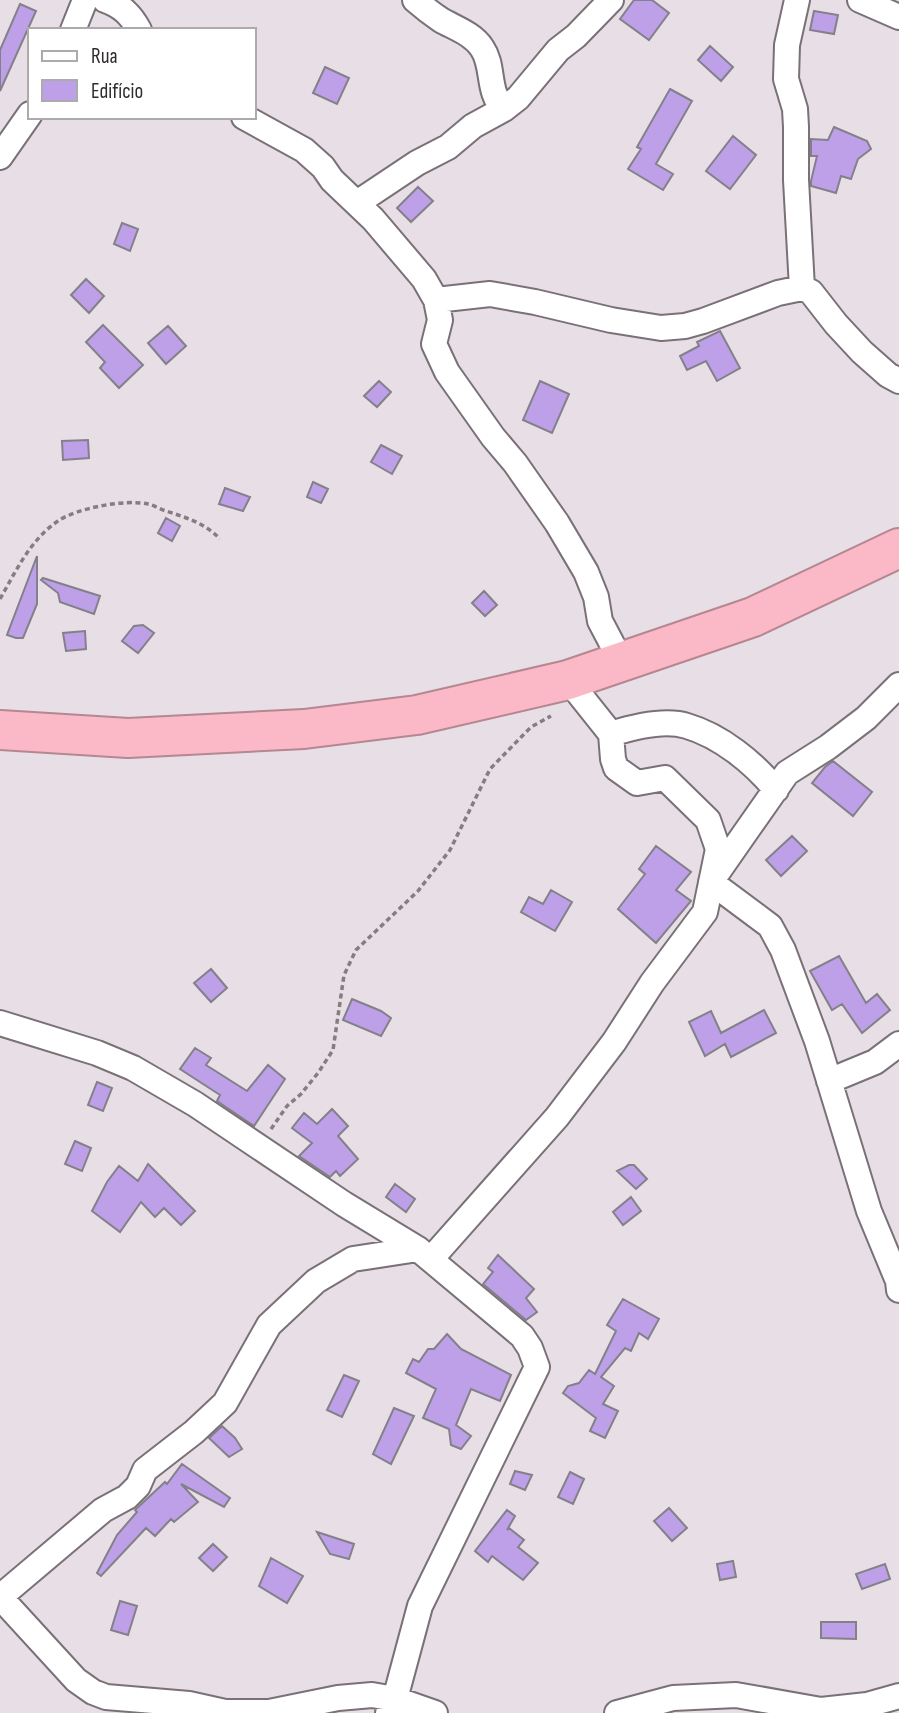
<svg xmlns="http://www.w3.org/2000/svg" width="899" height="1713" font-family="'Sofia Sans Condensed',sans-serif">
<rect width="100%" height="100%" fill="#e8dee6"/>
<path fill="#bea0e8" stroke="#838089" stroke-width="2" d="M 634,0 L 652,0 L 669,13 L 649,40 L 620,19 Z
M 20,4 L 36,11 L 0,91 L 0,50 Z
M 814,11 L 838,15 L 834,34 L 810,30 Z
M 710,46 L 733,67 L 721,81 L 698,60 Z
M 325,67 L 349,78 L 337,104 L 313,93 Z
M 670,89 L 692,101 L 656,164 L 673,174 L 663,190 L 628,169 L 641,149 L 637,147 Z
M 834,127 L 867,141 L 871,149 L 858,159 L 851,179 L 841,176 L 836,193 L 811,186 L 811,181 L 817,156 L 811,156 L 811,139 L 828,140 Z
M 733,136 L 756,155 L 730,189 L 706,171 Z
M 418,187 L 433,201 L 411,222 L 397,208 Z
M 122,223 L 138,229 L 130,251 L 114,244 Z
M 86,279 L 104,296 L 89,313 L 71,295 Z
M 103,325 L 143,365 L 119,388 L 100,368 L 105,362 L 86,342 Z
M 168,326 L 186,346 L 166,364 L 148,343 Z
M 720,331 L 740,368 L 717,381 L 706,361 L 687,370 L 680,356 L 699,346 L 697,342 Z
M 379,381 L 391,392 L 377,407 L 364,396 Z
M 540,381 L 569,394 L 552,433 L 523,420 Z
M 88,440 L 89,458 L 63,460 L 62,441 Z
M 381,445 L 402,456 L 392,474 L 371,462 Z
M 313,482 L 328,489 L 321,503 L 307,497 Z
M 225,488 L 250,497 L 243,511 L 219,504 Z
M 166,518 L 180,526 L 172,541 L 158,533 Z
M 37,556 L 37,604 L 23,638 L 16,638 L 7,635 Z
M 43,578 L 100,596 L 94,614 L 60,602 L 58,593 L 41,580 Z
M 484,591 L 497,605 L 485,616 L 472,603 Z
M 143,625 L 154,633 L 138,653 L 122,641 L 134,626 Z
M 85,631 L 86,649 L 66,651 L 63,633 Z
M 833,761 L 872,792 L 853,816 L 812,783 L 825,767 Z
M 792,836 L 807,851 L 781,876 L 766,860 Z
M 656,846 L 691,872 L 676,890 L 691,901 L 656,943 L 618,909 L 645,874 L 639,869 Z
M 551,890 L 572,902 L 555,931 L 521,912 L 529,897 L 543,904 Z
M 839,956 L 866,1003 L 877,994 L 890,1010 L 862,1033 L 842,1004 L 832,1010 L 810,971 Z
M 211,969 L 227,988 L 211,1002 L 194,983 Z
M 352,999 L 381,1011 L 391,1018 L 381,1036 L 343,1020 Z
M 764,1010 L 776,1033 L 731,1057 L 725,1044 L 705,1056 L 689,1022 L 711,1011 L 721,1033 Z
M 195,1048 L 211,1058 L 206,1065 L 247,1091 L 268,1065 L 285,1079 L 254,1126 L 217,1101 L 220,1095 L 180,1069 Z
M 97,1082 L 112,1088 L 103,1111 L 88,1105 Z
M 332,1109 L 348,1126 L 338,1136 L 358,1159 L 340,1176 L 336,1171 L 330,1177 L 299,1156 L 312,1143 L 292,1128 L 304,1113 L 317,1124 Z
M 75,1141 L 91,1148 L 82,1171 L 65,1164 Z
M 148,1164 L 195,1211 L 181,1225 L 164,1208 L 155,1217 L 141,1202 L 120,1232 L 92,1211 L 107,1182 L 119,1166 L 138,1181 Z
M 629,1165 L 634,1165 L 647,1179 L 636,1189 L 617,1171 Z
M 395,1184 L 415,1199 L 406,1212 L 386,1197 Z
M 631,1197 L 641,1211 L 623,1225 L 613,1212 Z
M 498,1255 L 534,1289 L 526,1298 L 537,1312 L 526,1320 L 483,1284 L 493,1272 L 488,1268 Z
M 623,1299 L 659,1319 L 648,1339 L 639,1333 L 631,1351 L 625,1348 L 601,1377 L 614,1386 L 603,1404 L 618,1411 L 605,1438 L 590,1431 L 596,1418 L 563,1393 L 568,1386 L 579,1383 L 589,1370 L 595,1374 L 616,1331 L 607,1325 Z
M 447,1334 L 461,1349 L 511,1375 L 500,1401 L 471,1389 L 456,1425 L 471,1436 L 461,1449 L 451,1445 L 449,1429 L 423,1418 L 436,1389 L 406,1373 L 413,1359 L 419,1362 L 428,1349 L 434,1349 Z
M 344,1375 L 359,1381 L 342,1417 L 327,1410 Z
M 394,1408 L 414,1416 L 391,1464 L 373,1454 Z
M 222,1426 L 235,1438 L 242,1449 L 229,1457 L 209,1438 Z
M 182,1464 L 230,1498 L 224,1507 L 181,1484 L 198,1502 L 174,1522 L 171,1519 L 155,1536 L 146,1528 L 101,1576 L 97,1573 L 117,1535 L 137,1512 L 135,1510 L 165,1482 L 167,1484 Z
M 515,1471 L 532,1475 L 525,1490 L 510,1484 Z
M 570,1472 L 584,1479 L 573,1504 L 558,1497 Z
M 669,1508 L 687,1528 L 672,1541 L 654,1521 Z
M 507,1510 L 515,1516 L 507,1530 L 509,1528 L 524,1540 L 518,1547 L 538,1563 L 523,1580 L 492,1556 L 488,1562 L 475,1551 Z
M 317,1532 L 354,1544 L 349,1559 L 330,1554 Z
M 213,1544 L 227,1557 L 213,1571 L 199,1558 Z
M 271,1558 L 303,1576 L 287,1603 L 259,1586 Z
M 733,1561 L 736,1577 L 720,1580 L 717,1564 Z
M 885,1564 L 890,1579 L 862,1589 L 856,1574 Z
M 120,1601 L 137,1606 L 128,1635 L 111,1630 Z
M 821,1622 L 856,1622 L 856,1639 L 821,1638 Z"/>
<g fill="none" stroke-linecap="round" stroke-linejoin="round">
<defs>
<path id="street" d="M 105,0 C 122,6 131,15 139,30
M 415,0 C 423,7 432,14 441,20 C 455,28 473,34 482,48 C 495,67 486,91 504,109
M 797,0 L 787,45 L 786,79 L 795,109 L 796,127 L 796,180 L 802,288
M 860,0 L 899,17
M 73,30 L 85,0
M 244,117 L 304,150 L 323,167 L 332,180 L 373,219 L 424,279 L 436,300 L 440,320 L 434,344 L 447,372 L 493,437 L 515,463 L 557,523 L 586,572 L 596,597 L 600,621 L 621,661
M 0,157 L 30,114
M 357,203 L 417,163 L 448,147 L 473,126 L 504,109 L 518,98 L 558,50 L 576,36 L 611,0
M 436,300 L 490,294 L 535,302 L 611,320 L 661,328 L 685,326 L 703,321 L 778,293 L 802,288 L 811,292 L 836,324 L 862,352 L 888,375 L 899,381
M 611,734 C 633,727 665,719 687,726 C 721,736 754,763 776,790
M 715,876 L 787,773 L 828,747 L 866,718 L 899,685
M 711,882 L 770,926 L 783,950 L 817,1041 L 869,1211 L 898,1281 L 899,1290
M 0,1023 L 97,1053 L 133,1068 L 195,1104 L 344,1204 L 418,1249 L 522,1336 L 530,1348 L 537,1367 L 420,1606 L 395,1699 L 388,1713
M 829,1081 L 875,1062 L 899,1044
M 431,1259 L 557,1117 L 614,1042 L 652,983 L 705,912 L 718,849 L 708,820 L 665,778 L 637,783 L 616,768 L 613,759 L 611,734 L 568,680
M 0,1597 L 103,1510 L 127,1497 L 138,1486 L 145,1470 L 194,1432 L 225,1403 L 269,1325 L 316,1281 L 353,1259 L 418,1249
M 0,1597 L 76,1680 L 93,1692 L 106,1697 L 189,1704 L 225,1712 L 269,1712 L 338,1698 L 372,1695 L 395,1699 L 435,1713
M 617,1713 L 673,1698 L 736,1695 L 821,1710 L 867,1705 L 899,1696"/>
<path id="highway" d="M 0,730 L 128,738 L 304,729 L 417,715 L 568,680 L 753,617 L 899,548"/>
</defs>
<use href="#street" stroke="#797177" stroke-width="28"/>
<use href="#highway" stroke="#b48791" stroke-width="42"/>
<path stroke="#847e83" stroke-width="3.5" stroke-dasharray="5 3.5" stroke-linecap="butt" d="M 0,599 C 16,571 30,540 58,521 C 77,508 125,499 148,504 C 153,505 158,508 163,510 C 184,517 204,522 220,539
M 271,1129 L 287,1106 L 301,1094 L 318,1073 L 333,1050 L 344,975 L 356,950 L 418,891 L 450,850 L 490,769 L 531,727 L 551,716"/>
<use href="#street" stroke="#fff" stroke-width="24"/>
<use href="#highway" stroke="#fbb9c7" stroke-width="38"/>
</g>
<rect x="28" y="28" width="228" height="91" fill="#ffffff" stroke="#acaaab" stroke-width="2"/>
<rect x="42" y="51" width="35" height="10" fill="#ffffff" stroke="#acaaab" stroke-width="2"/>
<text x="91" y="63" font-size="21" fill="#2f2b2e">Rua</text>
<rect x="42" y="80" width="35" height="21" fill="#bea0e8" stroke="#acaaab" stroke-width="2"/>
<text x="91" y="98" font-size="21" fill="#2f2b2e">Edifício</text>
</svg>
